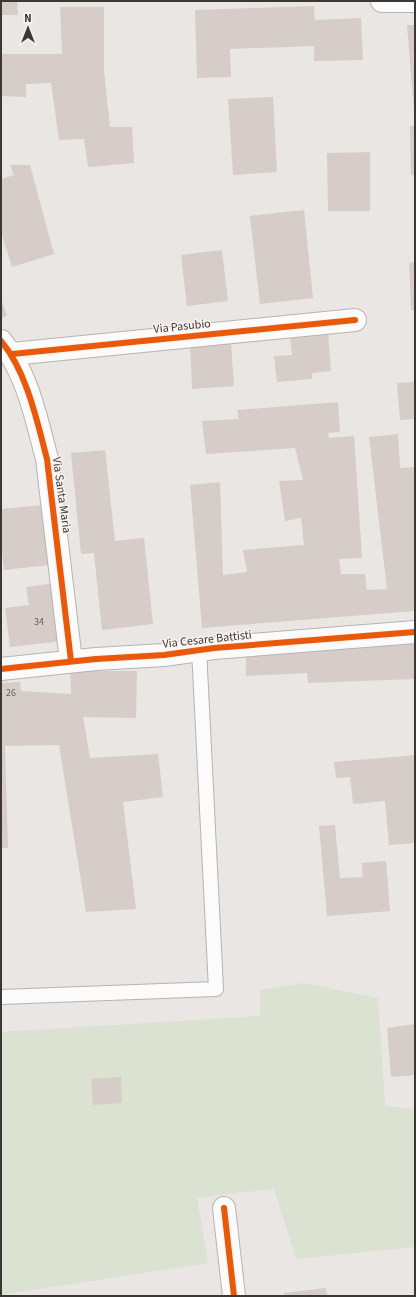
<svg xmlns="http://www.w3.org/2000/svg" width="416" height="1297" font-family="'Source Sans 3',sans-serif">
<rect width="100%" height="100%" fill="#e9e6e4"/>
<path fill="#dbe2d2" d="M 304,983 L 378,998 L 385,1106 L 415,1109 L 415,1247 L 296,1259 L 274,1189 L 197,1198 L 208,1263 L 1,1295 L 1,1032 L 260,1016 L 260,990 Z"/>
<path fill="#d6cdc9" d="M 1,1 L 17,1 L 18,15 L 1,15 Z
M 314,6 L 315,20 L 361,18 L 363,60 L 314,61 L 314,46 L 230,49 L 231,77 L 197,78 L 195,10 Z
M 60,7 L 104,7 L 104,71 L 110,127 L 132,127 L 134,163 L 88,167 L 84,139 L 59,140 L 51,83 L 26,84 L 26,97 L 1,96 L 1,54 L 62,54 Z
M 407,25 L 415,25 L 415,112 L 414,112 Z
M 273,97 L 277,172 L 233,175 L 228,99 Z
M 410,126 L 415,126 L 415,175 L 411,175 Z
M 370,152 L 370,211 L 328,211 L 327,153 Z
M 10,165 L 30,165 L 54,254 L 12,267 L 1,232 L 1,179 L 14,175 Z
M 304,210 L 313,298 L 260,304 L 250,216 Z
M 222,250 L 228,301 L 187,306 L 181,255 Z
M 415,262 L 415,310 L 411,310 L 409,263 Z
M 1,300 L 7,315 L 1,319 Z
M 328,331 L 331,371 L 312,373 L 312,379 L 277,382 L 274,356 L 292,355 L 290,334 Z
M 231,343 L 234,386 L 192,389 L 190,345 Z
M 415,382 L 415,419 L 400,420 L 397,383 Z
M 338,402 L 340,432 L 328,433 L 329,438 L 354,436 L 362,558 L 339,559 L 341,574 L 365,574 L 367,590 L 387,589 L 369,437 L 398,434 L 400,468 L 415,467 L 415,611 L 202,628 L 190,485 L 220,482 L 223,575 L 247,572 L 243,550 L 304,545 L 301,518 L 285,521 L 279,481 L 303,480 L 295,448 L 206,454 L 202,421 L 239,419 L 237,410 Z
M 105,450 L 115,541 L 144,538 L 153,624 L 102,630 L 94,553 L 81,554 L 71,453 Z
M 43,505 L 49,565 L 4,570 L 1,543 L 1,509 Z
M 56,583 L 63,641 L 10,647 L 5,608 L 29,605 L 26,587 Z
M 415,639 L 415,679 L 308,683 L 307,673 L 246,676 L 246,652 Z
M 70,671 L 137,671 L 136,718 L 83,717 L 90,758 L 158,754 L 163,797 L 123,802 L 136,909 L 86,912 L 59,745 L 5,746 L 8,848 L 1,848 L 1,683 L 20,682 L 21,691 L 71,694 Z
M 415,755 L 415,843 L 389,845 L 385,801 L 353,804 L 350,777 L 336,778 L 334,762 Z
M 335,825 L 340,878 L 363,877 L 362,863 L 386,861 L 390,911 L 327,916 L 319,826 Z
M 415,1024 L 415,1075 L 391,1077 L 387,1028 Z
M 121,1077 L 122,1103 L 93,1105 L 91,1079 Z
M 326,1288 L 327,1296 L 284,1296 L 284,1293 Z"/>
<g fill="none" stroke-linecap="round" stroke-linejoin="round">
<defs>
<path id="lane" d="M 1,997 L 216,989 L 199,649"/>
<path id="street" d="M 382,1 L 415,1
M 1,341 C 27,372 37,421 47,459 L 71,661
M 12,354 L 355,320
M 1,669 L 96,659 L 164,655 L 214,648 L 415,632
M 224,1208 L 234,1296"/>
</defs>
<use href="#lane" stroke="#b6b3b1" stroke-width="16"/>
<use href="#street" stroke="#b6b3b1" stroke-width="24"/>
<use href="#lane" stroke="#fcfbfb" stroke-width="14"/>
<use href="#street" stroke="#fcfbfb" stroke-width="22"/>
<defs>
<path id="cycleway" d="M 1,341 C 27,372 37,421 47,459 L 71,661
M 12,354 L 355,320
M 1,669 L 96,659 L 164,655 L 214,648 L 415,632
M 224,1208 L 234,1296"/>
</defs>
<use href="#cycleway" stroke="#faf2ee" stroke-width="8"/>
<use href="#cycleway" stroke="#e8590c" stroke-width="6"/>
</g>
<g text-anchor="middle" stroke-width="3" stroke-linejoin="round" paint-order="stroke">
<g font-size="10" fill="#625d5b">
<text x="39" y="625">34</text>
<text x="11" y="696">26</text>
</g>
<g font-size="12" fill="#3a3735" stroke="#faf2ee">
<text transform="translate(182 326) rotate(-6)" y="4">Via Pasubio</text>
<text transform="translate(62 495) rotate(82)" y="4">Via Santa Maria</text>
<text transform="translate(207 639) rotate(-6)" y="4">Via Cesare Battisti</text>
</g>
</g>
<rect width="416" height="1297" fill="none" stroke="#3a3735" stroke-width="4"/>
<g transform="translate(28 28)" stroke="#faf2ee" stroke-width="3" paint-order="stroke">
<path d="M0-3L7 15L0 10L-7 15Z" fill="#3a3735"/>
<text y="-6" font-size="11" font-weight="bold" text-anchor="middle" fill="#3a3735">N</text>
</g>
</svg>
